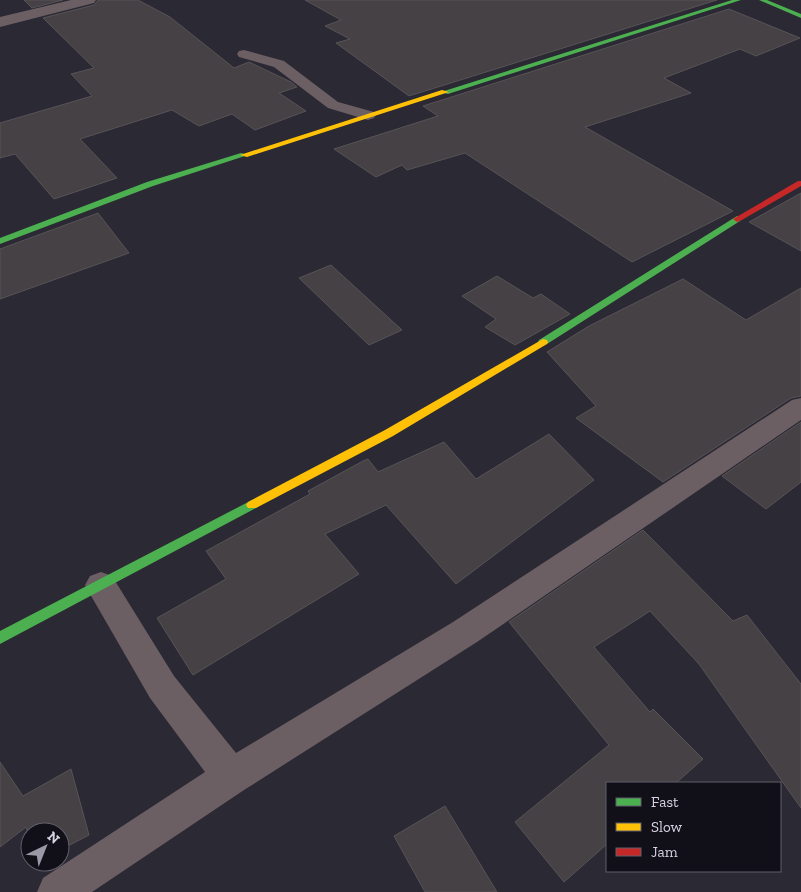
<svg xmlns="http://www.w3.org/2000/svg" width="801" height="892" font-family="'Zilla Slab',serif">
<rect width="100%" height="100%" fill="#2b2933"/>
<path fill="#454144" stroke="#585357" d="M 24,0 L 63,0 L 32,8 Z
M 98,0 L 138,0 L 170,17 L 234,68 L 249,62 L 291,82 L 297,87 L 279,93 L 306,111 L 255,130 L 232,114 L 199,126 L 172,110 L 80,139 L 117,178 L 54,199 L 15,154 L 0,158 L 0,123 L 92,96 L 71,74 L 94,68 L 43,18 L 94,5 Z
M 305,0 L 717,0 L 409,96 L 336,43 L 350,39 L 325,26 L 341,20 Z
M 729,9 L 800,38 L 756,56 L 740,49 L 664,78 L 691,93 L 585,127 L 733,211 L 632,262 L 465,153 L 407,170 L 402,165 L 376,177 L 334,149 L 438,116 L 423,106 Z
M 801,193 L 801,251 L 749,222 Z
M 98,213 L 129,253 L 0,299 L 0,249 Z
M 331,265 L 402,330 L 369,345 L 299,278 Z
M 497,276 L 533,298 L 541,294 L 570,314 L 515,345 L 485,327 L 496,319 L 462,296 Z
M 683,279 L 746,320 L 801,288 L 801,396 L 791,398 L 663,482 L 576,418 L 596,406 L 547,352 L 589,326 Z
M 801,422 L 801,482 L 766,509 L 722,476 Z
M 549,434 L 594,480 L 456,584 L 386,505 L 325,534 L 359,574 L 193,675 L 157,618 L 226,579 L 206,551 L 310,494 L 308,491 L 363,461 L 368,459 L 378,472 L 444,442 L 476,479 Z
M 643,530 L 733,621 L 747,615 L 801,684 L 801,808 L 699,664 L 650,611 L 594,647 L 650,712 L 653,709 L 703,759 L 676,783 L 607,783 L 607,844 L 564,882 L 515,822 L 609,745 L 509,622 Z
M 0,762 L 23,796 L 71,769 L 89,835 L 60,850 L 60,832 L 30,832 L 30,839 L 26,827 L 0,847 Z
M 445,806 L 497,892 L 425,892 L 394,836 Z"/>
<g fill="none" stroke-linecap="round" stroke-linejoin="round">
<path fill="#6b5f63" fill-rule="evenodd" d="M 244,50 L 284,61 L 338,102 L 374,112 L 376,115 L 374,118 L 368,120 L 328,108 L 274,67 L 239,57 L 237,54 L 239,51 Z"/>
<path fill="#6b5f63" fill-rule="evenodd" d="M 71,0 L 96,0 L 94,3 L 0,27 L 0,17 Z
M 801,398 L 801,420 L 477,642 L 244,790 L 92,892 L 37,892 L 43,878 L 205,772 L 150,698 L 90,594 L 85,585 L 90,576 L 101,572 L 112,576 L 174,676 L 236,753 L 453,622 L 792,400 Z"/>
<path fill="#4caf50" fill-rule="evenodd" d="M 732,0 L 741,0 L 448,94 L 441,92 Z
M 759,0 L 767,0 L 801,14 L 801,18 Z
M 241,153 L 248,155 L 153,186 L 0,244 L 0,238 L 147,182 Z
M 737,216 L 741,219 L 740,221 L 547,344 L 539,344 L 538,342 L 539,340 Z
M 252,500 L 256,502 L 258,505 L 256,508 L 0,644 L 0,631 Z"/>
<path fill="#ffc107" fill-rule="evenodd" d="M 442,90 L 449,92 L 247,157 L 240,155 Z
M 543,339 L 547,340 L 548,342 L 547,344 L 393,436 L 256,508 L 248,508 L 246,505 L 248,502 L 385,430 Z"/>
<path fill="#c62828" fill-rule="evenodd" d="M 798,181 L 801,181 L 801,186 L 740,221 L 737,222 L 733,219 Z"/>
</g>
<rect x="606" y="782" width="175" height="90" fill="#110f18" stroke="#615f6a"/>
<rect x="616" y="798" width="25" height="8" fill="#4caf50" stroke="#615f6a"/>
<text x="651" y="807" font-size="15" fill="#d9d6e4">Fast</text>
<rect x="616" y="823" width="25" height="8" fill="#ffc107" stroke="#615f6a"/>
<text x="651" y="832" font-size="15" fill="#d9d6e4">Slow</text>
<rect x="616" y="848" width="25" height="8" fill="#c62828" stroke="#615f6a"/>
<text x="651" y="857" font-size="15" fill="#d9d6e4">Jam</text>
<g transform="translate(45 847) rotate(43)"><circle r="24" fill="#110f18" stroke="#615f6a"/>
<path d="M0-4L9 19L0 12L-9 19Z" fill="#9c99a6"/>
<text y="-8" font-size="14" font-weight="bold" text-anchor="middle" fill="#d9d6e4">N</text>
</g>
</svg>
